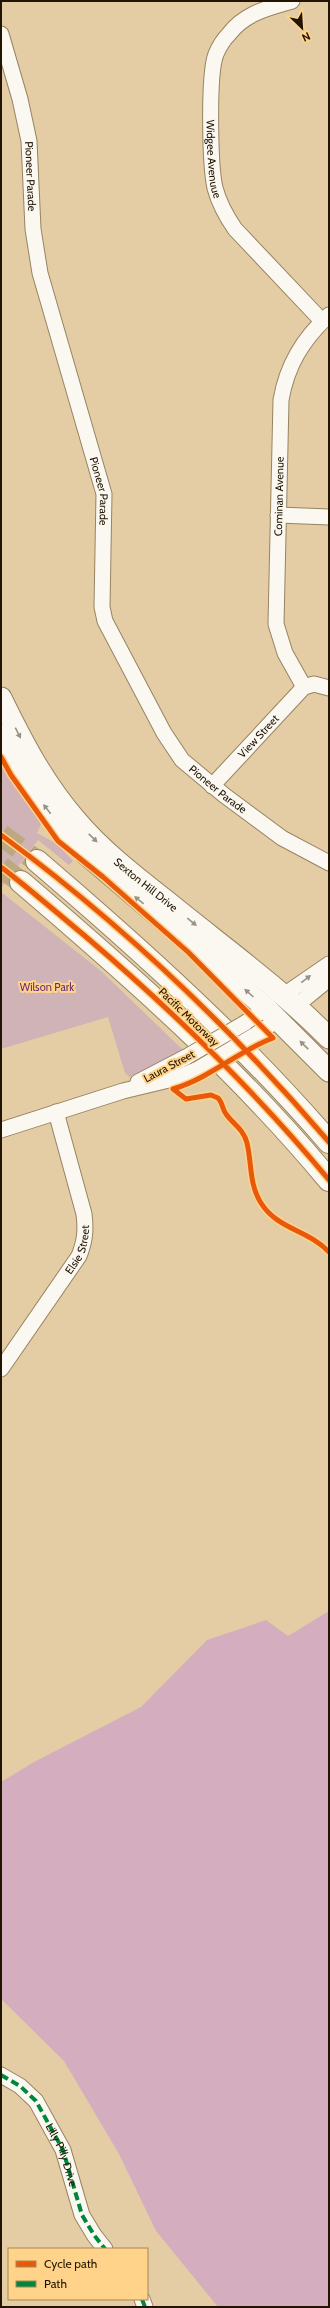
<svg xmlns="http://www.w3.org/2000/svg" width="330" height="2308" font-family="Cabin,sans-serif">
<rect width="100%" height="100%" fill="#e4cda5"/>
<path fill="#cfb3b7" d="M 1,764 L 41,824 L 37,833 L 57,844 L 73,861 L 69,865 L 38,840 L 1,888 Z
M 1,892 L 101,971 L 184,1051 L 129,1077 L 125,1073 L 108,1017 L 1,1049 Z"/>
<path fill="#d4aebe" d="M 329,1611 L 329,2307 L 218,2307 L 156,2231 L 119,2154 L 64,2061 L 1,1999 L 1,1782 L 34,1762 L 141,1707 L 207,1640 L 266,1620 L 288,1636 Z"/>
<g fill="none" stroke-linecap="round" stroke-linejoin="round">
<path stroke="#bda884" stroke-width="22" stroke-dasharray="22 11" stroke-linecap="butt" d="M 1,835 L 37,861
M 1,867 L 21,882"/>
<defs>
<g id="street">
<path id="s1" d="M 292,1 C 268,8 245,13 229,34 C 224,39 219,47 216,54 C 208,74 210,166 215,188 C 219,203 226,216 235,229 L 322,321"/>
<path id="s2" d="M 1,34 L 20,99 L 29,141 L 33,229 L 40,273 L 104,494 L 102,607 L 105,621 L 164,733 L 182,760 L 224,795 L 282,838 L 329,863"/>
<path d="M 278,515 L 329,517"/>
<path id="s3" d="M 304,687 L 285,653 L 276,624 L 281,400 C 287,365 303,339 329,315"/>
<path id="s4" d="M 212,786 L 304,687 L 314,684 L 329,688"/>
<path d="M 284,995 L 329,964"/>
<path d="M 296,1006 L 329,979"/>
<path d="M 245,1023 L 266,1008"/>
<path d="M 257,1034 L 277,1020"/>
<path d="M 138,1082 L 186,1057"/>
<path d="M 1,1130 L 123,1091 L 177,1078 L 198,1069"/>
<path id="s5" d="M 1,1369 L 79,1256 C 85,1241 86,1230 84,1214 L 56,1112"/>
<path d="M 1,2075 L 20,2086 L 36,2101 L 63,2150 L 82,2215 L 94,2235 L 105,2249"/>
<path d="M 142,2299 L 145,2307"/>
</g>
<g id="secondary">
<path id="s6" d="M 1,698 C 22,741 43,782 75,819 C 101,850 133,875 165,900 C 220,945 279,987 329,1038"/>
<path d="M 1,735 L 39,798 L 86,854 L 266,1008 L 329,1071"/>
</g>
<path id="highway" d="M 37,861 C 141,950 239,1038 329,1142
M 21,882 C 131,976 237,1069 329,1180"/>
</defs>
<use href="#street" stroke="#968461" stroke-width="17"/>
<use href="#secondary" stroke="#968461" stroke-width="23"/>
<use href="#highway" stroke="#968461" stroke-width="24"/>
<use href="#street" stroke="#fbf8f2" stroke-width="15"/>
<use href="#secondary" stroke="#fbf8f2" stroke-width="21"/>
<use href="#highway" stroke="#fbf8f2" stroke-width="22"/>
<defs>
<path id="street-bridge" d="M 186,1057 L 245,1023
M 198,1069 L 257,1034"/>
</defs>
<use href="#street-bridge" stroke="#968461" stroke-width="17" stroke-linecap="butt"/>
<use href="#street-bridge" stroke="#fbf8f2" stroke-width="15"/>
<g stroke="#00873e" stroke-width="4" stroke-dasharray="8 4" stroke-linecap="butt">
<path id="s7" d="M 1,2075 L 20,2086 L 36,2101 L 63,2150 L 82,2215 L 94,2235 L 105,2249"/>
<path d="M 142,2299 L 145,2307"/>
</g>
<defs>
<path id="cycleway" d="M 1,757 L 11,775 L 58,841 L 103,877 L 188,952 L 273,1038 C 238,1051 210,1078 173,1089 L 186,1099 L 211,1095 L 218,1098 C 223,1103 222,1109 226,1114 C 234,1125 244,1130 247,1143 C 252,1164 249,1184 261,1203 C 277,1229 308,1230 329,1252
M 1,835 C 121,923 232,1029 329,1142
M 1,867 C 30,889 57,913 85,936 C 173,1011 256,1092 329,1180"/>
</defs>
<use href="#cycleway" stroke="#ffd38a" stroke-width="8"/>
<use href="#cycleway" stroke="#e8590c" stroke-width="5"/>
</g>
<defs><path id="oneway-solid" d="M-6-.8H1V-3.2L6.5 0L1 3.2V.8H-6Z"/></defs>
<g fill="#999286">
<use href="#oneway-solid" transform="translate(18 733) rotate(63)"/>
<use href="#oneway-solid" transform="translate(47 809) rotate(-128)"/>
<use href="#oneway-solid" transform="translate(93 838) rotate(44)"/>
<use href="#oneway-solid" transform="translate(139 900) rotate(-141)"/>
<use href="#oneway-solid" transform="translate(192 922) rotate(39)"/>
<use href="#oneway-solid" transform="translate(306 979) rotate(-38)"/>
<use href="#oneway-solid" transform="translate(249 993) rotate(-138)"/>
<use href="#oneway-solid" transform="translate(304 1045) rotate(-136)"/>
</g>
<g text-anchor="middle" stroke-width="4" stroke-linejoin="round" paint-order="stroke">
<g font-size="11" fill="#211501" stroke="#ffd38a">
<text dy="4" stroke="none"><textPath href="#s1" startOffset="202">Widgee Avenuue</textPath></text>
<text dy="4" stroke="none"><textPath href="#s2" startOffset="146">Pioneer Parade</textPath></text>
<text dy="4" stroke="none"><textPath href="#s2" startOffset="470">Pioneer Parade</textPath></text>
<text dy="4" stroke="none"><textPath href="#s3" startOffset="197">Cominan Avenue</textPath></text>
<text dy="4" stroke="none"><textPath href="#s4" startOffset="68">View Street</textPath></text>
<text dy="4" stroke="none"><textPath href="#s2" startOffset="806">Pioneer Parade</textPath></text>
<text dy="4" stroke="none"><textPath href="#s6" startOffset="239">Sexton Hill Drive</textPath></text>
<text transform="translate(189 1017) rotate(44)" y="4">Pacific Motorway</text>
<text transform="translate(169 1066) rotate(-28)" y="4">Laura Street</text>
<text dy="4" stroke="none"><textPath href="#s5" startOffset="143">Elsie Street</textPath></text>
<text dy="4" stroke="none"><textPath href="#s7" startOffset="104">Lilly Pilly Drive</textPath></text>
</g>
<g font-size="11" fill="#662b75" stroke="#ffd38a">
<text x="47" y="991">Wilson Park</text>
</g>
</g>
<rect width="330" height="2308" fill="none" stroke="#211501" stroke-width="4"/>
<rect x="8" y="2248" width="140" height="52" fill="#ffd38a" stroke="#a68753"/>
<rect x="16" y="2261" width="20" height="6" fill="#e8590c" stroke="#a68753"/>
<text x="44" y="2268" font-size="12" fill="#211501">Cycle path</text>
<rect x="16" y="2281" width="20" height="6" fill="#00873e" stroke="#a68753"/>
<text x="44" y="2288" font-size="12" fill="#211501">Path</text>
<g transform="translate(302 28) rotate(155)" stroke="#ffd38a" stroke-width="3" paint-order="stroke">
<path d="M0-3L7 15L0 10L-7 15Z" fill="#211501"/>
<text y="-6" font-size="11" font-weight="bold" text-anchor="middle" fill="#211501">N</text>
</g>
</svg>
